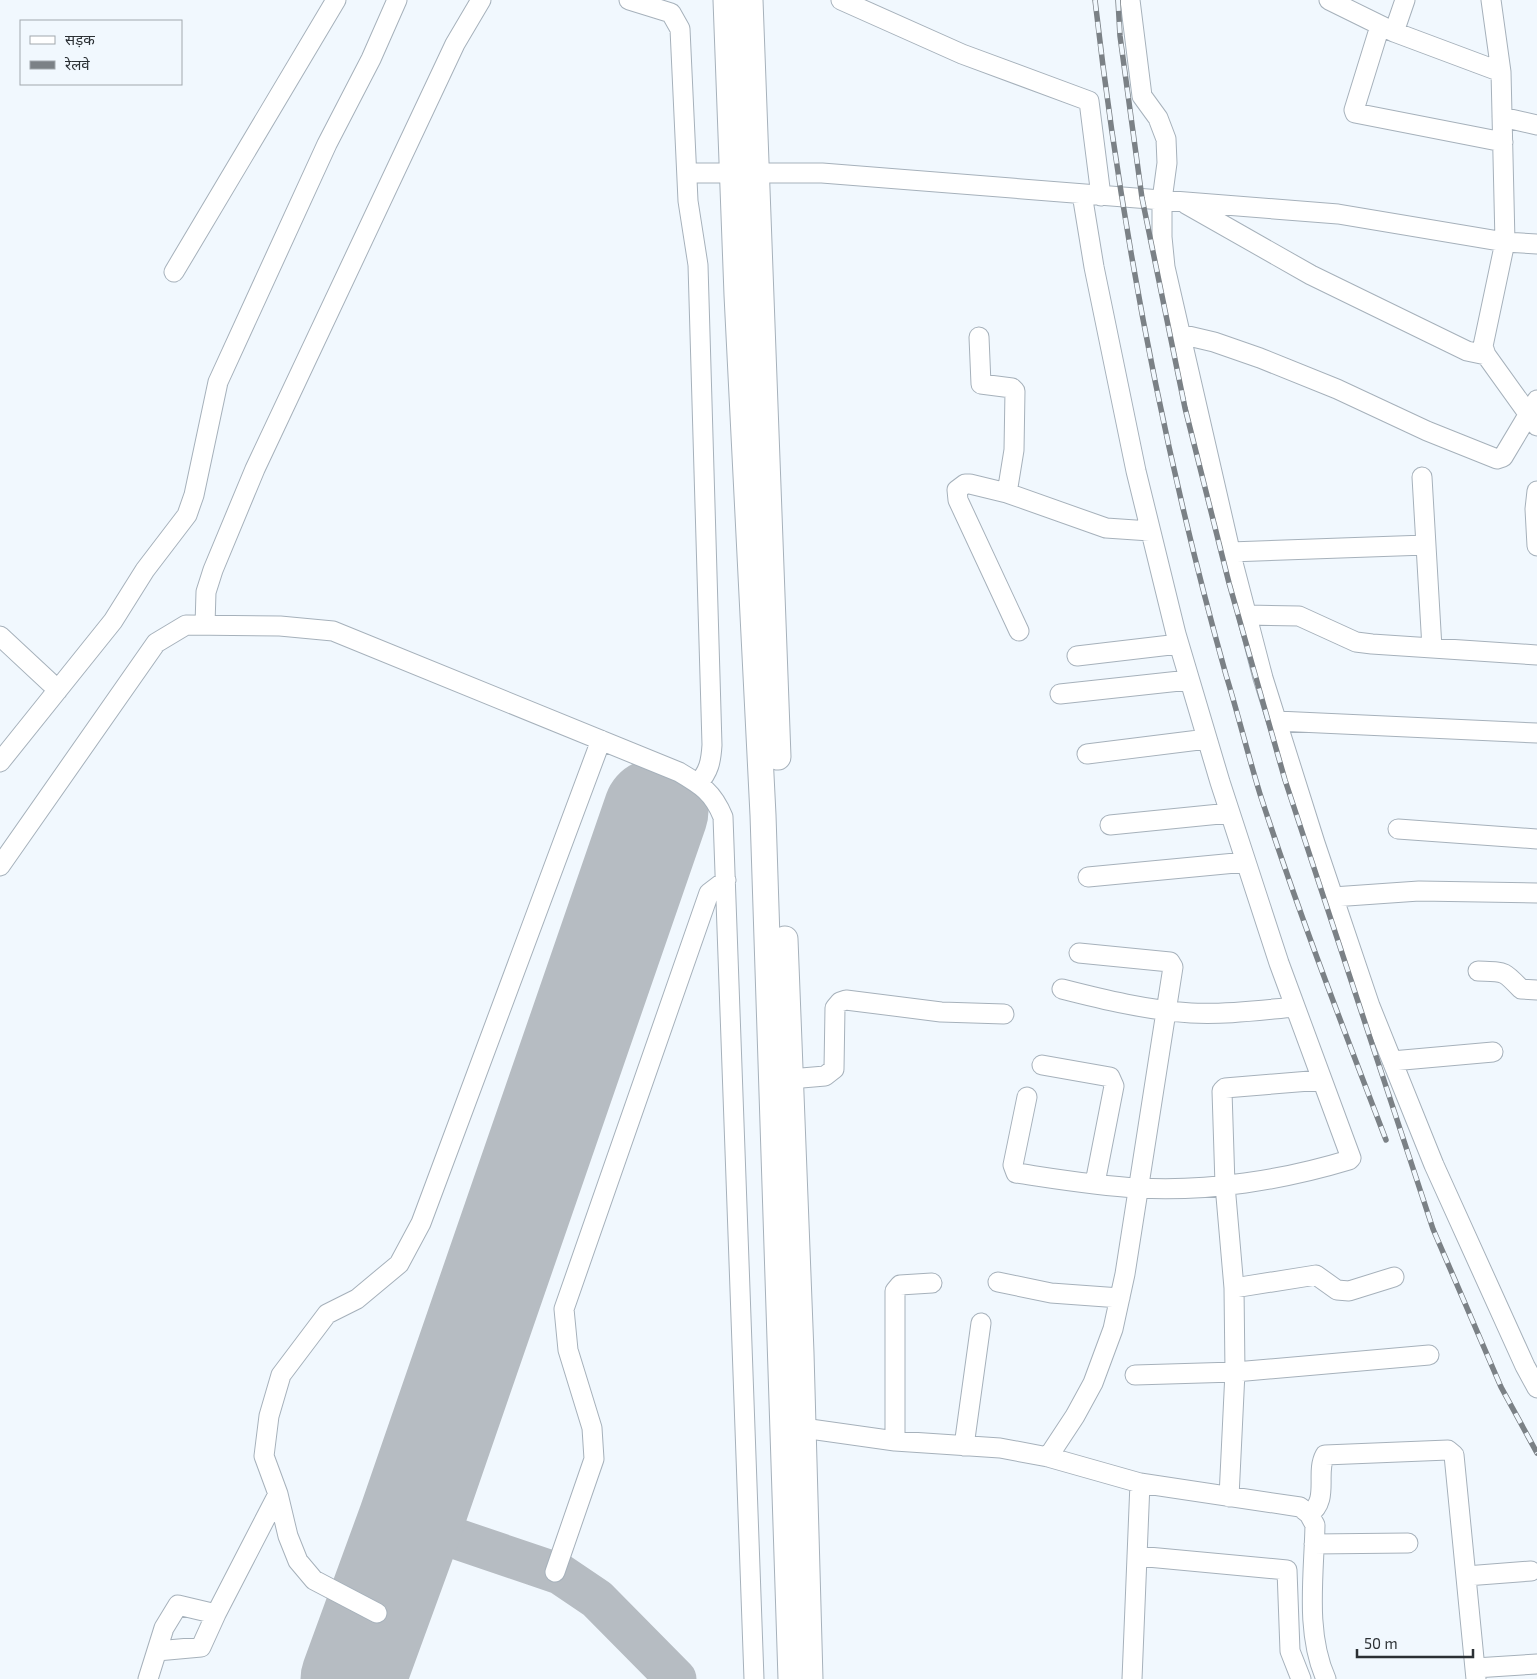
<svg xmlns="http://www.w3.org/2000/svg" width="1537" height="1679" font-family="'Exo 2','Noto Sans Devanagari',sans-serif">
<rect width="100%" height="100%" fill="#f1f8fe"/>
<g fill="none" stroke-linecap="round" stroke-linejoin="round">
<path stroke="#b6bcc2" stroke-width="41" d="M 410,1523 L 560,1574 L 597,1599 L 676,1679"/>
<path stroke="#b6bcc2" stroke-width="105" d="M 353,1679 L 410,1523 L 656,811"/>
<defs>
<path id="minor" d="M 629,0 L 671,13 L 680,29 L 688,201 L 698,265 L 712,745 C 711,761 709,772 698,783
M 841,0 L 962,54 L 1089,101 L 1101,196
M 1130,0 L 1142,96 L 1158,118 L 1166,139 L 1167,163 L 1162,200 L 1162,237 L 1165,267 L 1232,559 L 1263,678 L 1315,843 L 1370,1006 L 1434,1165 L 1525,1366 L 1537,1388
M 1329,0 L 1394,32 L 1501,72
M 1491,0 L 1501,72 L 1505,242 L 1483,346 L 1486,355 L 1537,426
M 1380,26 L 1354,110 L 1355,113 L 1503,142
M 1394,32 L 1405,0
M 1502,117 L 1537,125
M 687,173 L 822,173 L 1338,214 L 1505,242 L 1537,244
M 1186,204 L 1311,275 L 1467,351 L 1486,355
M 174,272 L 336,0
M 1180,334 L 1214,342 L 1260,358 L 1337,389 L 1427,431 L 1497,459 L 1503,457 L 1537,400
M 979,337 L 981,384 L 1012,388 L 1015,391 L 1014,450 L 1007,493
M 1422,477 L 1432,648
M 1537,491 L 1535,509 L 1537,546
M 1230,552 L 1426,545
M 1247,615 L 1299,616 L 1356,642 L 1372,644 L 1537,655
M 205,625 L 206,592 L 213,570 L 255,469 L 455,44 L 481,0
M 1019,631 L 958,500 L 957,490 L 965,484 L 970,484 L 1007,493 L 1106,528 L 1150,531
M 0,636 L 58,690
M 1077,656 L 1179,644
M 1060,694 L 1189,680
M 1277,721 L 1537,733
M 1087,754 L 1207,739
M 0,762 L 113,621 L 145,570 L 187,515 L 194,495 L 218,382 L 327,144 L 371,59 L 397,0
M 1110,825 L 1230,813
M 1398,829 L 1537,839
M 0,866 L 156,643 L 186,625 L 280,626 L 333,631 L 679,772 C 701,785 713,792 723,817 L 754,1679
M 1088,877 L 1246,862
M 1333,897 L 1419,891 L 1537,893
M 1478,971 C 1505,972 1503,970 1521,989 L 1537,990
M 1062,989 C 1105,1000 1147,1010 1191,1013 C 1225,1015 1261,1010 1295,1007
M 1392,1061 L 1493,1052
M 1042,1065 L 1110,1077 L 1114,1086 L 1095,1183
M 790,1079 L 825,1076 L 834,1069 L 835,1008 L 840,1002 L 846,1000 L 941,1012 L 1004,1014
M 1027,1097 L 1013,1165 L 1016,1173 C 1056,1179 1097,1186 1138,1188 C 1208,1192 1283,1180 1349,1160 L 1351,1158 L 1279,963 L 1220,782 L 1176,634 L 1136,471 L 1094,267 L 1082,194
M 998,1282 L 1051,1293 L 1120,1298
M 1234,1288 L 1316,1275 L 1337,1290 L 1349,1291 L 1394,1277
M 1135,1375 L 1235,1372 L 1429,1355
M 792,1423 L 803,1428 L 895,1441 L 1000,1448 L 1048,1457 L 1140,1483 L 1300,1507 L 1309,1514 L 1315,1525 C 1314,1575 1305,1632 1326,1679
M 895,1441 L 895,1291 L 900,1285 L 932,1283
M 964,1446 L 981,1323
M 1048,1457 L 1075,1416 L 1093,1383 L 1113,1329 L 1125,1274 L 1173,967 L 1170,962 L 1079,953
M 1229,1497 L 1235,1372 L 1234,1288 L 1225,1185 L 1222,1091 L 1225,1088 L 1322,1080
M 1309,1514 C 1330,1500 1315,1473 1325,1455 L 1448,1450 L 1454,1455 L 1476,1679
M 1314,1544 L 1408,1543
M 1137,1556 L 1287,1570 L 1290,1651 L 1301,1679
M 555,1572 L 594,1459 L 592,1428 L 568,1350 L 564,1309 L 709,893 L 726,880
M 1466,1576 L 1531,1571
M 377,1613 L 314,1580 L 298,1561 L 288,1536 L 278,1494 L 264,1456 L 269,1416 L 281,1375 L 327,1314 L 357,1299 L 399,1264 L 421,1223 L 601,740
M 157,1651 L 201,1647 L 216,1614 L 278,1494
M 1475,1668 L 1537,1664
M 148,1679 L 164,1628 L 178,1605 L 216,1614
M 1132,1679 L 1140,1483"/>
<path id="major" d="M 726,0 L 737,295 L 763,815 L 791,1679
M 750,0 L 778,757
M 785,939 L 801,1353 L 810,1679"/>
</defs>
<use href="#minor" stroke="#a6b1bb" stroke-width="21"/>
<use href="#major" stroke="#a6b1bb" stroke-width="27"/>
<use href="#minor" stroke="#fff" stroke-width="19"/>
<use href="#major" stroke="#fff" stroke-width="25"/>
<defs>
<path id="rail" d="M 1095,0 C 1121,228 1164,454 1226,675 C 1238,714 1248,755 1260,794 C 1298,911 1342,1025 1386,1140
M 1118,0 L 1120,36 L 1142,198 L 1185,408 L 1229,583 L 1285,780 L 1433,1229 L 1501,1387 L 1537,1453"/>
</defs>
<use href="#rail" stroke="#7b8186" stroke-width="5.5"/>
<use href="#rail" stroke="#f1f8fe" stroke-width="4" stroke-dasharray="11" stroke-linecap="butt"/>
</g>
<rect x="20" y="20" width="162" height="65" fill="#f1f8fe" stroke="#a2a8ad"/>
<rect x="30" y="36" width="25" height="8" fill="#ffffff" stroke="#a2a8ad"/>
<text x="65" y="45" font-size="15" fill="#2b3034">सड़क</text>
<rect x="30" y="61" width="25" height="8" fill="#7b8186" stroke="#a2a8ad"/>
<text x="65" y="70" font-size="15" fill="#2b3034">रेलवे</text>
<path d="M1357 1649v8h116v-8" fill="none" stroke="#2b3034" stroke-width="2.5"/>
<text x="1364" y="1649" font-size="15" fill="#2b3034" stroke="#f1f8fe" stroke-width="4" paint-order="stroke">50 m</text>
</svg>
